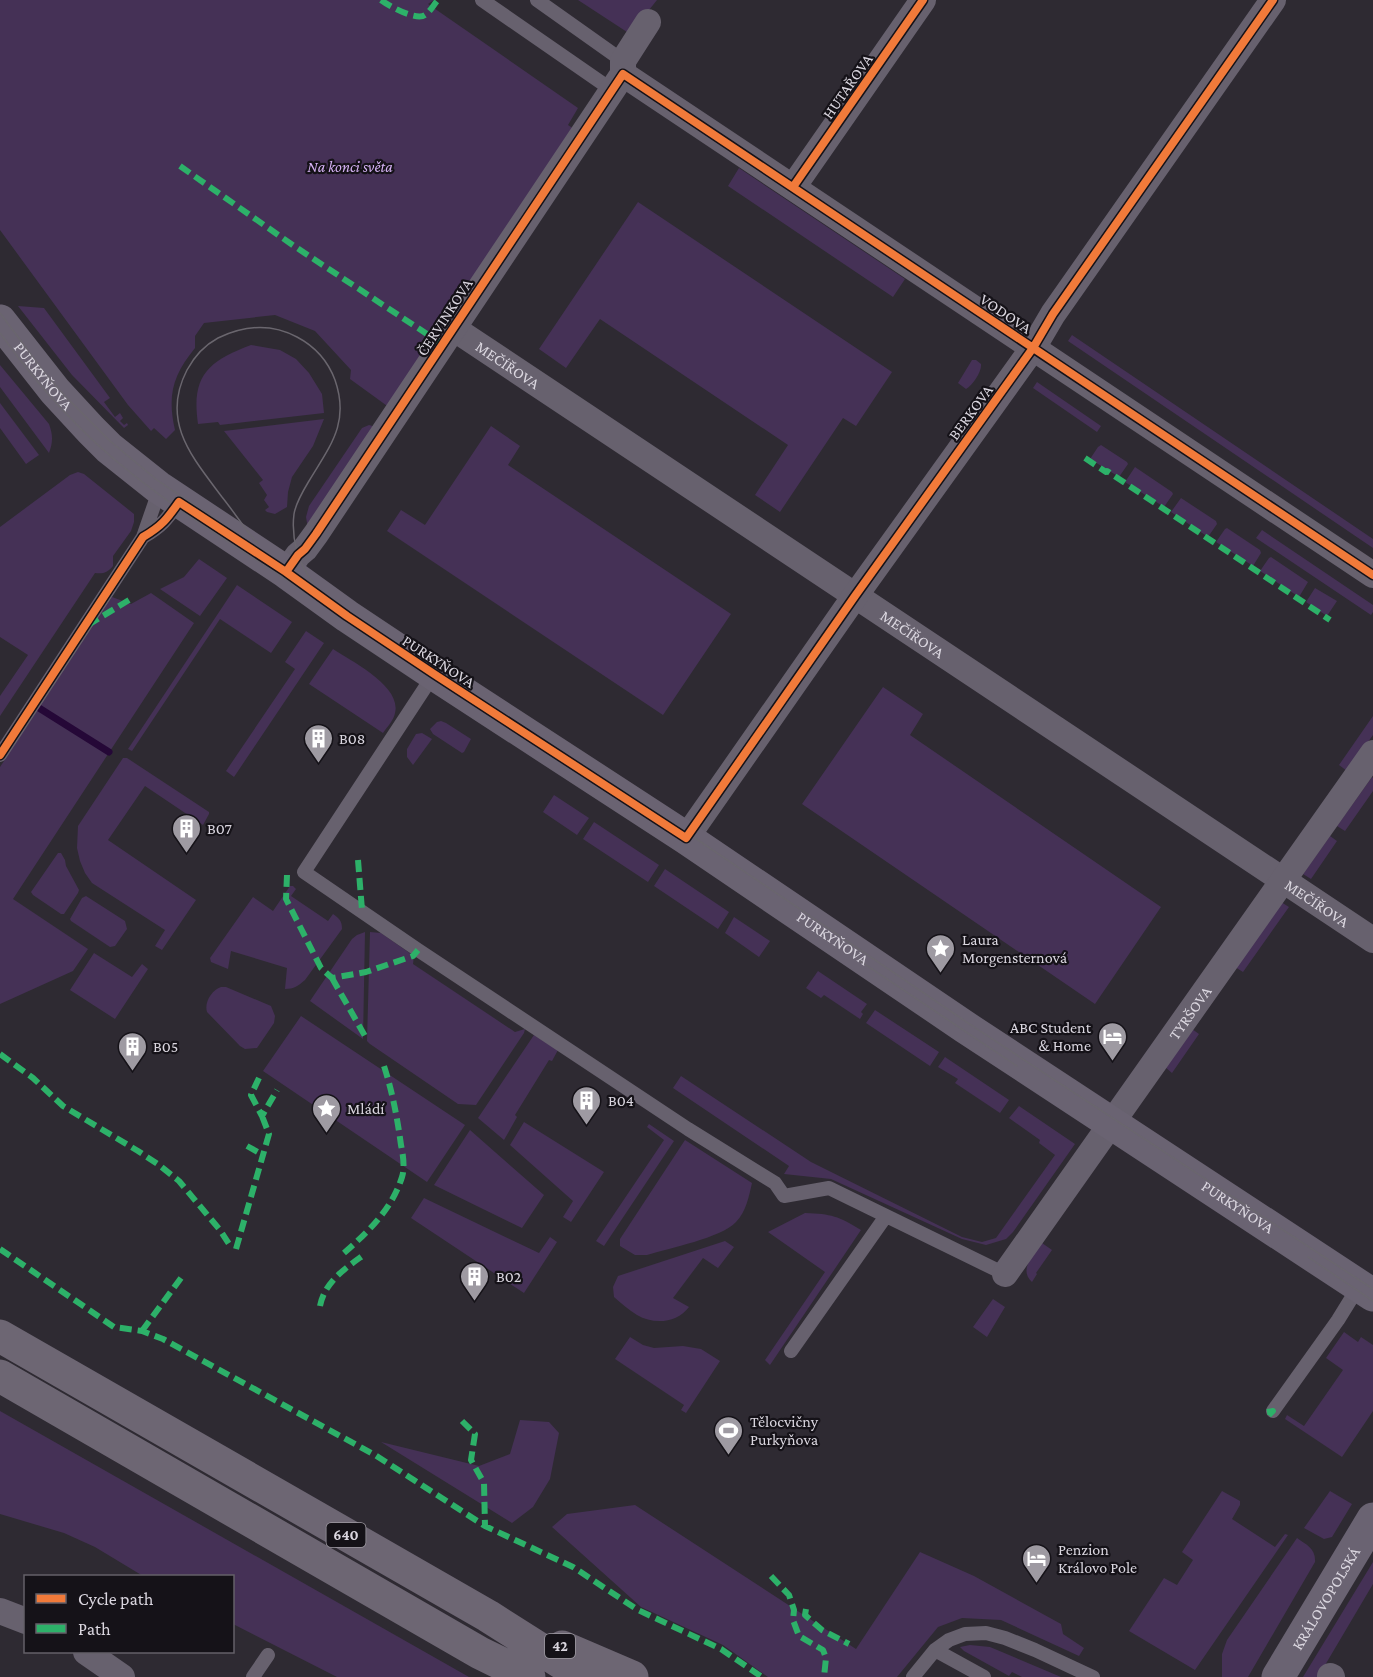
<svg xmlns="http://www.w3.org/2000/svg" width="1373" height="1677" font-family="'Crimson Pro',serif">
<rect width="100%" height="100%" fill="#2e2a32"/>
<path fill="#453156" d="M 0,0 L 434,0 L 428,4 L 578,108 L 568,125 L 574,129 L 390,408 L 350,379 L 351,370 L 315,331 L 275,315 L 204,323 L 195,336 L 195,348 C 173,375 167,395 175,430 L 166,439 L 154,428 L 151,431 L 128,405 L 0,230 Z
M 578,0 L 657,0 L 645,15 L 627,32 Z
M 739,168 L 905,279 L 893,297 L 728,186 Z
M 638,202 L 892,372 L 856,426 L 843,418 L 780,512 L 755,495 L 788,445 L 600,319 L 566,368 L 539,349 Z
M 18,306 L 44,308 L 110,398 L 104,402 L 115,417 L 120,413 L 123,418 L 120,421 L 124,425 L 127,423 L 128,425 L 124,428 L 72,375 Z
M 1072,335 L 1373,539 L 1373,548 L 1068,341 Z
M 251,345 L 280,350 L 296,359 L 309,373 L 322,394 L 324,413 L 220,425 L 218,422 L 198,424 C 191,376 208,361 251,345 Z
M 972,360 L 976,360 L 981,364 C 982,371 973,385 966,389 L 958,383 Z
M 0,365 L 49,424 C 53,435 53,442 49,453 L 0,387 Z
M 1037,382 L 1101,426 L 1097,432 L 1033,388 Z
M 0,403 L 39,455 L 26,464 L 0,428 Z
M 324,419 L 313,446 L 292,477 L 288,492 L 287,507 L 275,514 L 267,512 L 265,510 L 269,507 L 264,500 L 267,495 L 259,483 L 263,480 L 224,431 Z
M 369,425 L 376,427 L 308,529 L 306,517 L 309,506 L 362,428 Z
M 491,426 L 520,446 L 508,465 L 731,614 L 663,715 L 387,531 L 401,510 L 425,525 Z
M 1101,445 L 1127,462 L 1128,464 L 1119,477 L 1090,459 L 1098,447 Z
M 1135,467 L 1172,492 L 1173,494 L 1164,507 L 1125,482 Z
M 78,472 L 84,474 L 134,514 L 134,522 L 131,531 L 113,556 L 113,566 C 107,573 103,574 95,573 L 0,716 L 0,696 L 28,655 L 0,637 L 0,527 L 70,475 Z
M 1181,498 L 1216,521 L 1217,524 L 1208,537 L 1171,512 Z
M 1227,528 L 1260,550 L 1261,553 L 1253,566 L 1216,542 L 1225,529 Z
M 1262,530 L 1373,605 L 1373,612 L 1371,615 L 1256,538 Z
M 1271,557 L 1308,582 L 1299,597 L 1260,571 L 1269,558 Z
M 199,559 L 227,578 L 200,616 L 160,589 L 184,577 Z
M 237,585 L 292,622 L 271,653 L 220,619 L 132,751 L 128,749 Z
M 1315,588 L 1337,601 L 1327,616 L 1306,602 Z
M 151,593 L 194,623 L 13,899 L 88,949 L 73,971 L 0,1004 L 0,767 L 112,597 L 131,604 Z
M 306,631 L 324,643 L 234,777 L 226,771 L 295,669 L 285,662 Z
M 333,649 C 351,661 402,686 395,713 C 394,720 387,727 383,733 L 309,684 Z
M 883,687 L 923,714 L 910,735 L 1161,907 L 1095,1004 L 802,804 Z
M 1373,716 L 1373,735 L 1347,771 L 1339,765 Z
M 441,721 L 446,723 L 471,739 L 464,752 L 462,753 L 433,734 L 430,729 L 437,722 Z
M 422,733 L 432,739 L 413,765 L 407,757 L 407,749 L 416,734 Z
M 123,758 L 127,758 L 209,812 L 209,814 L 203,825 L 145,786 L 108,840 L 196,900 L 162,950 L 155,946 L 165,930 L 92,883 L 85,873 L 80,861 L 77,848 L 78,826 Z
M 1372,777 L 1373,778 L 1373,791 L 1345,831 L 1337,826 Z
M 554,795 L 589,818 L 577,835 L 543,812 Z
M 594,822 L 659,865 L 648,882 L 583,839 Z
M 1330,836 L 1337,841 L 1311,879 L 1303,874 Z
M 58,853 L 61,853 L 65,860 L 66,866 L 79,890 L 78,893 L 64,914 L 61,914 L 33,895 L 31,892 Z
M 665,869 L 729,912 L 718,929 L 654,886 Z
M 290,886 L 293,886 L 296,889 L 291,896 L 328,921 L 333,914 C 339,918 342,921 342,929 L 305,980 C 298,986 294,989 285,989 L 287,968 L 231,951 L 228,969 L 211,962 L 210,958 L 253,897 L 273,911 Z
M 86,896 L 125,921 L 127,929 L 115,946 L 110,947 L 71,921 L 70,919 L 82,898 Z
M 1281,902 L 1289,907 L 1243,972 L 1235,967 Z
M 734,917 L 770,941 L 759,957 L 725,933 Z
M 365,932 L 363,1039 L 310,1001 L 352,939 L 357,935 Z
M 370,932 L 381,933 L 414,956 L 413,964 L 515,1032 L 525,1029 L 524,1033 L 476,1105 L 458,1104 L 370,1044 L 367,1041 Z
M 94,953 L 132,977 L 142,964 L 148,969 L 115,1019 L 70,990 Z
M 818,971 L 867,1004 L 861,1012 L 863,1014 L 860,1019 L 824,995 L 821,998 L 806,988 Z
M 221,987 L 226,987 L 271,1006 L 275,1016 L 274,1023 L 257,1048 L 245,1049 L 240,1046 L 207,1012 C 204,1002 212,990 221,987 Z
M 875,1010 L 939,1052 L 930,1066 L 866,1023 Z
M 301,1016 L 465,1125 L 427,1182 L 263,1071 Z
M 1192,1029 L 1199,1034 L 1172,1073 L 1165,1067 Z
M 534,1035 L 558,1050 L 552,1061 L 549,1060 L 515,1115 L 517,1117 L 504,1140 L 478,1118 Z
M 945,1057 L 1009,1100 L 1000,1113 L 955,1083 L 958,1079 L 938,1067 Z
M 681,1076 L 811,1162 L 962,1237 L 982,1242 L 996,1238 L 1055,1155 L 1039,1143 L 1040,1140 L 1009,1118 L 1019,1106 L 1075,1144 L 1013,1232 L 1006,1239 L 986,1245 L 962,1239 L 831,1179 L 784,1174 L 789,1166 L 673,1088 Z
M 524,1122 L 604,1172 L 571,1222 L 563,1217 L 573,1201 L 510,1145 Z
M 649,1124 L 674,1141 L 604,1246 L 596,1241 L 664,1140 L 647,1127 Z
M 470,1130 L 544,1195 L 522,1228 L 434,1185 Z
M 685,1140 L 752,1183 C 749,1196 746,1212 736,1222 C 721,1238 669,1248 647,1255 L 635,1255 L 620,1246 L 620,1239 Z
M 424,1198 L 539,1253 L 550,1237 L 557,1242 L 524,1293 L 411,1218 Z
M 805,1213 C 832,1214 838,1216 861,1230 L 770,1365 L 765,1360 L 825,1272 L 768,1232 Z
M 725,1241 L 734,1247 L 718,1268 L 703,1258 L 673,1298 L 689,1307 C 677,1323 654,1325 637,1315 C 629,1310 621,1303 614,1297 L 613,1287 L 618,1276 Z
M 1042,1243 L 1052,1250 L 1036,1273 L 1037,1274 L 1032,1282 C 1018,1269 1034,1255 1042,1243 Z
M 993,1299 L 1005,1307 L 987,1337 L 973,1327 Z
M 1344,1332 L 1358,1342 L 1361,1337 L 1373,1345 L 1373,1411 L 1342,1457 L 1285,1419 L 1287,1415 L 1304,1426 L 1343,1370 L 1326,1358 Z
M 630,1337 L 643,1345 L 654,1348 L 683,1346 L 701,1349 L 720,1361 L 686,1413 L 681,1410 L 684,1405 L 615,1359 Z
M 0,1411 L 469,1677 L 337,1677 L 233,1624 L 232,1576 L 143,1576 L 95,1547 L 64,1533 L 0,1514 Z
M 520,1420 L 549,1422 L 559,1433 L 550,1479 L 533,1507 L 512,1523 L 381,1442 L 479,1466 L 510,1454 Z
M 1222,1491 L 1240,1501 L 1240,1505 L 1232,1519 L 1275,1547 L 1285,1534 L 1288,1535 L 1195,1670 L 1129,1631 L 1164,1578 L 1177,1585 L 1193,1560 L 1182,1552 Z
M 1330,1491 L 1352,1504 L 1332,1537 L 1324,1539 L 1304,1528 Z
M 635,1505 L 856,1649 L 920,1552 L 974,1576 L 1061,1624 L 1063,1634 L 1084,1648 L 1079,1656 L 1001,1620 L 962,1618 L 938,1627 L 897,1677 L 768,1677 L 723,1645 L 641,1607 L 552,1527 L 567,1514 Z
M 1297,1538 C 1307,1545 1316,1549 1315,1562 L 1248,1677 L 1222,1677 L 1222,1654 L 1227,1640 Z
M 1373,1562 L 1373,1584 L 1318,1677 L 1303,1677 Z
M 970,1645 L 990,1647 L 1061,1677 L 1022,1677 L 1012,1672 L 1009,1676 L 964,1651 L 960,1647 Z"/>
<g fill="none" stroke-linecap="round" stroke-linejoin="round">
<path stroke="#250837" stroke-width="7" d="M 39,708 L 109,752"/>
<path stroke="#67616e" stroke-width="14" d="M 482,0 L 612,90
M 537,0 L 623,61
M 143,537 C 162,526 167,519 179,502
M 434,674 L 304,872 L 418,950 L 688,1129 L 775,1183 L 784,1196 L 829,1188 L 1005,1274
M 0,755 L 143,537 L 158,494 L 158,488
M 791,1351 L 886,1216
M 1273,1411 L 1338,1320 L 1359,1286
M 935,1650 L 984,1677
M 253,1677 L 268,1655
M 913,1677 L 935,1650 L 949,1640 L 965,1634 L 986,1633 L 1005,1638 L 1035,1650 L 1093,1677"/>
<g stroke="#67616e" stroke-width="26">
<path d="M 623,74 L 1373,575"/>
<path d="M 793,187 L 923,0"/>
<path id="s1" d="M 453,328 L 1373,940"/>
<path d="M 286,572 L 298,555 L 305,549 L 316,534 L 623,74 L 623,61 L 648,22"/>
<path d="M 686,838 L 855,596 L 1033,348 L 1053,314 L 1273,0"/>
<path id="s2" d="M 1005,1274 L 1373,753"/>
<path d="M 0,1611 L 26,1621"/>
<path d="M 86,1652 L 122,1677"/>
<path d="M 1330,1676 L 1332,1677"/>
</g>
<g stroke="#6a6372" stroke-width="33">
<path id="s3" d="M 0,321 L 55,391 L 91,430 L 109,448 L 158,487 L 286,572 L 347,616 L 434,674 L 686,838 L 965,1027 L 1373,1295"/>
<path id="s4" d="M 1278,1677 L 1373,1519"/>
</g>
<path stroke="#6d6673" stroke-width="33" d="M 0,1336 L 488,1616 L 584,1677
M 0,1376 L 480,1653 L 529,1677
M 562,1647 L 632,1677"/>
<path stroke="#6a666e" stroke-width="1.5" d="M 0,313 L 44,372 L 66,397 L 110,441 L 157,480 L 319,589 L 351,614 L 437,671 L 689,834 L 968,1023 L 1373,1289
M 0,333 C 37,385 81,434 131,473 C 182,514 239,548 293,584 C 318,600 340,618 365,634
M 258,544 C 245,529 234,512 222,497 C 193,458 160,422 187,370 C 194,357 205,345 218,338 C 243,326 271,323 297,337 C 314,346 328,361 335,380 C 350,423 330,446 309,481 C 303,491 296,502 294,514 C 291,538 298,564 313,582
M 860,961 L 1017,1066
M 1308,1257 L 1373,1301"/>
<path stroke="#2db169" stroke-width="6" stroke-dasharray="12 6" stroke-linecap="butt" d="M 381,0 C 389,6 416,21 425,15 C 430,12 434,4 438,0
M 180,166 L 294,246 L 442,344
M 1085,458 L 1106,472 L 1107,471 L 1330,620
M 88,625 L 134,597
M 358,860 L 362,910
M 287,875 L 286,899 L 321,968 L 332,978 L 366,972 L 413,956 L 418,950
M 332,978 L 365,1036
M 0,1054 L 33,1078 L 63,1106 L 138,1151 L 159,1165 L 179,1181 L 220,1230 L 229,1244
M 259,1078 L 251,1095 L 262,1116 L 277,1090
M 247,1146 L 263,1155
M 0,1249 L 114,1327 L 142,1331 L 163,1339 L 375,1455 L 485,1526 L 573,1567 L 638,1610 L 721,1649 L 762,1677
M 236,1249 L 269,1134 L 262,1116
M 344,1253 C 369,1231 392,1209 402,1177 C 405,1168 403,1154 401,1145 C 397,1116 392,1090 383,1063
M 320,1306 C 325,1281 346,1268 365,1254
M 142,1331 L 181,1278
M 1267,1412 L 1273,1411 L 1268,1416
M 462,1421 L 475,1434 L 471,1460 L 484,1483 L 485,1526
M 771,1576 L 789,1595 L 794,1610 L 793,1620 L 799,1636 L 823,1650 L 826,1658 L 824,1677
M 806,1609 L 805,1615 L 822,1630 L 849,1644"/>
<defs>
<path id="cycleway" d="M 793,187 L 923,0
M 286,572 L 298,555 L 305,549 L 316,534 L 623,74 L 1373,575
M 0,755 L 143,537 C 162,526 167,519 179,502 L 286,572 L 347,616 L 434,674 L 686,838 L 855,596 L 1033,348 L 1053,314 L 1273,0"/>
</defs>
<use href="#cycleway" stroke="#151218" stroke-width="11"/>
<use href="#cycleway" stroke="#f17a3a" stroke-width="8"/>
</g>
<defs>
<symbol id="building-pin" viewBox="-11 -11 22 30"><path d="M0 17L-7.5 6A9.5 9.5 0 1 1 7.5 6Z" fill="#9e9aa2" stroke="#151218"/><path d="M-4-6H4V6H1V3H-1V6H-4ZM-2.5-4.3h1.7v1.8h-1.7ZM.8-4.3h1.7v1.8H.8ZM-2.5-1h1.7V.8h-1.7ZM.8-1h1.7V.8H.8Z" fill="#fff"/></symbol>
<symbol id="sight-pin" viewBox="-11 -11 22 30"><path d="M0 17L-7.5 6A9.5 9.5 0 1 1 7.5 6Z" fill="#9e9aa2" stroke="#151218"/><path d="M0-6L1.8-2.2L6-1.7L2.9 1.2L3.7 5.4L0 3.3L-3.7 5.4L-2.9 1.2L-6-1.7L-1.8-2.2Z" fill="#fff"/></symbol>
<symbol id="hotel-pin" viewBox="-11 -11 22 30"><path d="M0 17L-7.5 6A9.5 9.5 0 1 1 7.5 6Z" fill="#9e9aa2" stroke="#151218"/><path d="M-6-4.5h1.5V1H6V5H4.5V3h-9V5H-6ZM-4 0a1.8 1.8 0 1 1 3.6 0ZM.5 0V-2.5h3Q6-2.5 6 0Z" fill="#fff"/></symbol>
<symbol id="stadium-pin" viewBox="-11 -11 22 30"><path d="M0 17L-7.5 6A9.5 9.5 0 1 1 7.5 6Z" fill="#9e9aa2" stroke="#151218"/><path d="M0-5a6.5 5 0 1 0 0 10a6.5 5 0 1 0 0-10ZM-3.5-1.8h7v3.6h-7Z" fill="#fff"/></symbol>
</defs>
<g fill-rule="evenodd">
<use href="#building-pin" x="302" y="722" width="33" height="45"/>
<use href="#building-pin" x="170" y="812" width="33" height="45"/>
<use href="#sight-pin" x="924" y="932" width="33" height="45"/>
<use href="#hotel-pin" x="1096" y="1020" width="33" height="45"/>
<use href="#building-pin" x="116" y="1030" width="33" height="45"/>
<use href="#building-pin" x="570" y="1084" width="33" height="45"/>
<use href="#sight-pin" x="310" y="1092" width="33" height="45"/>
<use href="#building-pin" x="458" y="1260" width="33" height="45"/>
<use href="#stadium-pin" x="712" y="1414" width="33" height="45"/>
<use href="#hotel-pin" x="1020" y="1542" width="33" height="45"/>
</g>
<g text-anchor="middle" stroke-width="4.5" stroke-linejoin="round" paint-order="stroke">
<g fill="#151218" stroke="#9f9ba3" stroke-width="1.5">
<rect x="326.5" y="1523" width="39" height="24" rx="4.5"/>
<rect x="545" y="1634" width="30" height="24" rx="4.5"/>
</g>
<g font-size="15" font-weight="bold" fill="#dad6df">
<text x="346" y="1540">640</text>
<text x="560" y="1651">42</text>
</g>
<g font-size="16" fill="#dad6df" stroke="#151218">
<text transform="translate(847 86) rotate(-55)" y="6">HUTAŘOVA</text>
<text transform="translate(1006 313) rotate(34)" y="6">VODOVA</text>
<text transform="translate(444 317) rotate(-57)" y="6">ČERVINKOVA</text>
<text dy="6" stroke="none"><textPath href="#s1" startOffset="66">MEČÍŘOVA</textPath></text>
<text dy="6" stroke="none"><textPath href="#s3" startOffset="70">PURKYŇOVA</textPath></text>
<text transform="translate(970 412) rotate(-54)" y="6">BERKOVA</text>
<text dy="6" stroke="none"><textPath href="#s1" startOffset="552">MEČÍŘOVA</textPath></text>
<text transform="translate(439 661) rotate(33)" y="6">PURKYŇOVA</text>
<text dy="6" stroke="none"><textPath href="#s1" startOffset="1038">MEČÍŘOVA</textPath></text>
<text dy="6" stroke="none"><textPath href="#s3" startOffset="1042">PURKYŇOVA</textPath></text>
<text dy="6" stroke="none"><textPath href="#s2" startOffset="320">TYRŠOVA</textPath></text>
<text dy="6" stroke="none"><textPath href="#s3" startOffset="1528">PURKYŇOVA</textPath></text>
<text dy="6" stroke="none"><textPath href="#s4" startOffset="92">KRÁLOVOPOLSKÁ</textPath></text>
</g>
<g font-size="16" font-style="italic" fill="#d5b2f4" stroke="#151218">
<text x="350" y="172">Na konci světa</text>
</g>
<g font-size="16" fill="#dad6df" stroke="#151218" text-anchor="start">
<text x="339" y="744">B08</text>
<text x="207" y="834">B07</text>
<text x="962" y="945">Laura<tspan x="962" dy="18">Morgensternová</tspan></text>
<text x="1091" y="1033" text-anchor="end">ABC Student<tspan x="1091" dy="18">&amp; Home</tspan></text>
<text x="153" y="1052">B05</text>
<text x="608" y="1106">B04</text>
<text x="347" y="1114">Mládí</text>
<text x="496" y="1282">B02</text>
<text x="750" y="1427">Tělocvičny<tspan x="750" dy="18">Purkyňova</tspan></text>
<text x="1058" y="1555">Penzion<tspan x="1058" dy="18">Královo Pole</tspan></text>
</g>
</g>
<rect x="24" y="1575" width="210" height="78" fill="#151218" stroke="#646068" stroke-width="1.5"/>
<rect x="36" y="1594" width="30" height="9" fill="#f17a3a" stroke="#646068" stroke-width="1.5"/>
<text x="78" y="1605" font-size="18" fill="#dad6df">Cycle path</text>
<rect x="36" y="1624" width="30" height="9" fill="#2db169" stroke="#646068" stroke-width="1.5"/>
<text x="78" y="1635" font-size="18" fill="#dad6df">Path</text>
</svg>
